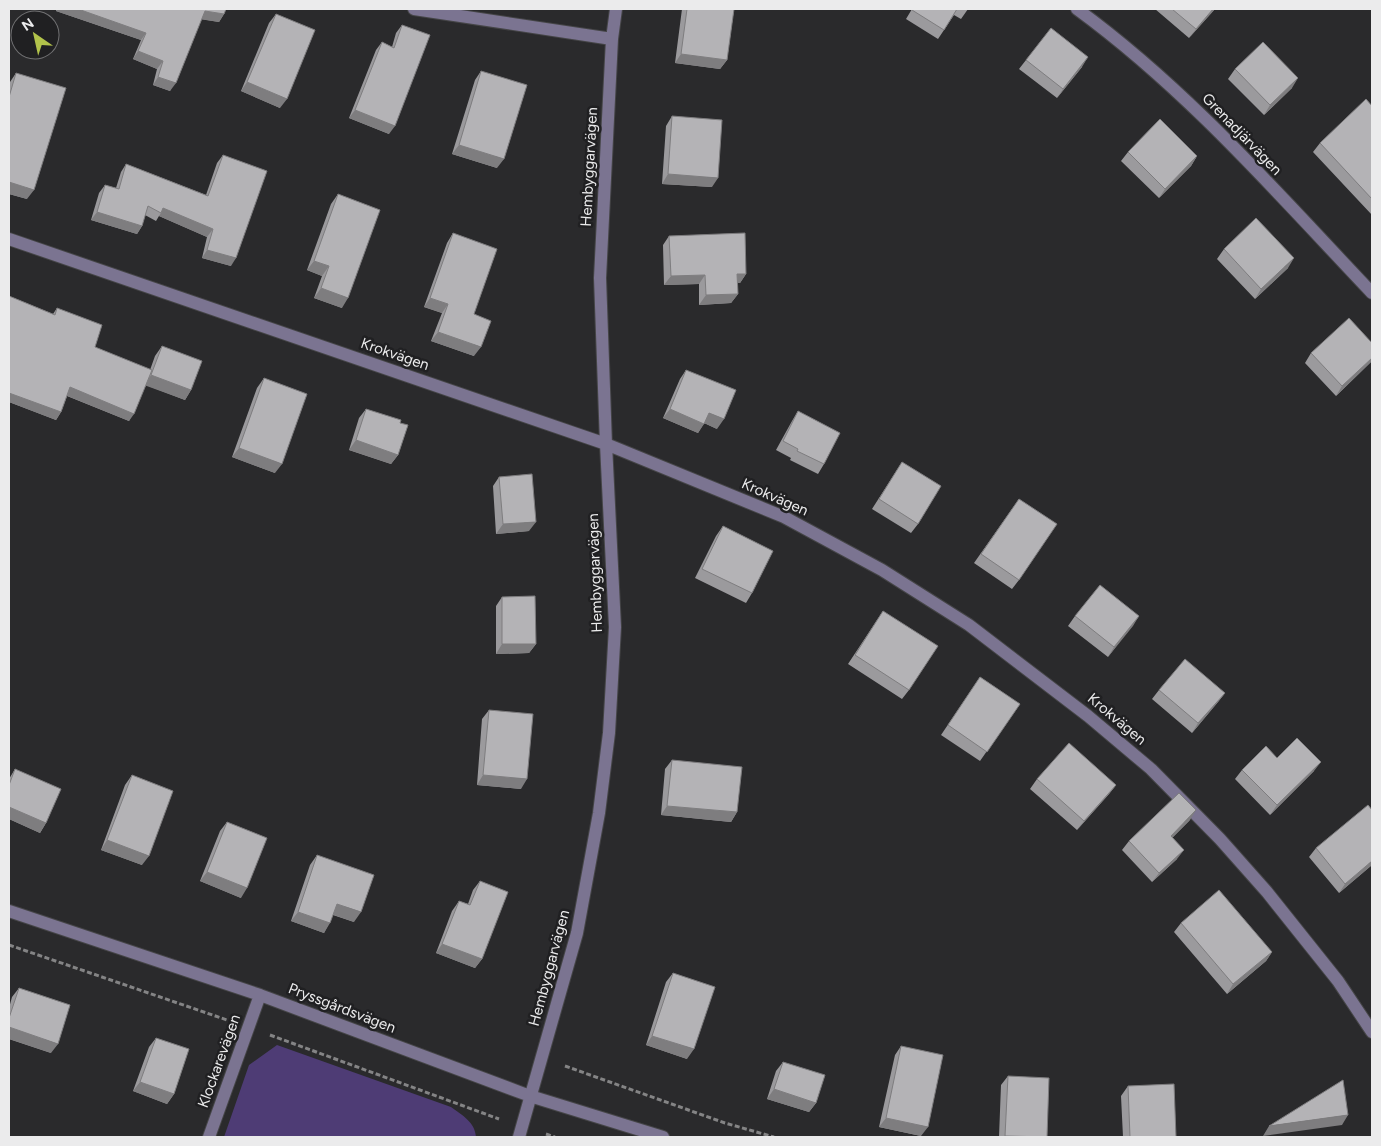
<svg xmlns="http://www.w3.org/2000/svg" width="1381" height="1146" font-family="Figtree,sans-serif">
<rect width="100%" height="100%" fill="#2a2a2c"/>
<path fill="#4e3c75" d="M 277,1045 L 451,1107 C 462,1115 475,1122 476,1137 L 224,1137 L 249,1065 Z"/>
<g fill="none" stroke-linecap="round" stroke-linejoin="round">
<defs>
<path id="minor" d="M 414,9 L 612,39
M 1077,9 C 1188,90 1278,194 1372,293
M 9,239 L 606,444 L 784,517 L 882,570 L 969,625 L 1088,716 L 1151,769 L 1220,839 L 1267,892 L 1338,981 L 1372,1032
M 9,911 L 260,995 L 530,1096 L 663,1137
M 209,1137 L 260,995
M 519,1137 L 577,933 L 599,813 L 609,733 L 615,627 L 606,444 L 600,278 L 612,39 L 616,9"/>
</defs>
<use href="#minor" stroke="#454547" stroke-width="14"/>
<path stroke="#848485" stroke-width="3" stroke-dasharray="5 2.5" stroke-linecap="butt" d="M 9,945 L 227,1020
M 270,1035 L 499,1119
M 565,1066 L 725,1123 L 774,1137
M 546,1134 L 555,1137"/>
<use href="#minor" stroke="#7b7491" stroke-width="12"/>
</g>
<path fill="#9b9a9d" d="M 56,9 L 226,9 L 224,14 L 219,22 L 201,19 L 170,91 L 153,85 L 157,69 L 133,59 L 141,40 L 56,11 Z
M 682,9 L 734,9 L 727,60 L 720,69 L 675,63 Z
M 912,9 L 968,9 L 961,19 L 954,15 L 938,39 L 906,19 Z
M 1155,9 L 1215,9 L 1189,38 Z
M 276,14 L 280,108 L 241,91 L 269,23 Z
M 402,25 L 389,134 L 349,118 L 376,50 L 382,42 L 392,47 L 396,33 Z
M 1026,60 L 1082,67 L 1057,98 L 1019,69 Z
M 1235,69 L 1292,88 L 1264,115 L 1228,79 Z
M 481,71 L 497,168 L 452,154 L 475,80 Z
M 16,73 L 27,199 L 9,194 L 9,86 L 10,82 Z
M 1372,106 L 1372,215 L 1313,152 L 1320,143 Z
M 672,116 L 712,187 L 662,184 L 666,126 Z
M 1128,152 L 1197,156 L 1191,166 L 1159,198 L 1121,161 Z
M 223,155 L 231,266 L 202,258 L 207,237 L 159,216 L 156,221 L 145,215 L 142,226 L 137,234 L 91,220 L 99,193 L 105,185 L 116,188 L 121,172 L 126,164 L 206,195 L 217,163 Z
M 338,194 L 342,308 L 314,298 L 322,276 L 307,270 L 331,204 Z
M 453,233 L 474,314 L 474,356 L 431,341 L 442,313 L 424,307 L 447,243 Z
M 669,236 L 746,274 L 740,283 L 738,283 L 738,294 L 731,303 L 699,305 L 699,284 L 664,285 L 663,245 Z
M 1224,249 L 1288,268 L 1255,299 L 1217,259 Z
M 9,296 L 53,314 L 57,308 L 95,347 L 150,370 L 155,356 L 162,346 L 191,390 L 185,400 L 146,385 L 129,421 L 67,396 L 61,412 L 56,420 L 9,402 Z
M 1311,353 L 1372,361 L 1336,396 L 1305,363 Z
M 686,370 L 717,429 L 704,423 L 698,433 L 663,418 L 680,379 Z
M 264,378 L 275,473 L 232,457 L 257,388 Z
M 366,409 L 400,423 L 398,455 L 391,464 L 349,450 L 359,418 Z
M 798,411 L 824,464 L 818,474 L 790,460 L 791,458 L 776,450 L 792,421 Z
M 902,462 L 918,524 L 911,533 L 872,509 Z
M 499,477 L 529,531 L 496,534 L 493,486 Z
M 1019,499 L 1019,580 L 1012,589 L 974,563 Z
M 723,526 L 752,593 L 746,603 L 695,578 L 716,536 Z
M 502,597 L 536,644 L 529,653 L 496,654 L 496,606 Z
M 883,611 L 909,690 L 902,699 L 848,664 Z
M 1075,616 L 1139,616 L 1108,657 L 1068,626 Z
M 980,677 L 1020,704 L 980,761 L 941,735 Z
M 1159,690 L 1225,693 L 1218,702 L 1192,733 L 1152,699 Z
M 489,710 L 521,789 L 477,785 L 482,719 Z
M 1277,758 L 1314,771 L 1270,815 L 1235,779 L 1242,770 Z
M 672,760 L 737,812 L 731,822 L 661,815 L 665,769 Z
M 15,769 L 46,823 L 40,833 L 9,819 L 9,779 Z
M 132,775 L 142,865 L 101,850 L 125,785 Z
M 1037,779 L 1116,785 L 1109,794 L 1077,830 L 1030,789 Z
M 1190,820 L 1172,838 L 1177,859 L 1152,882 L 1122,850 L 1129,841 Z
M 227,822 L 241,898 L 200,881 L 220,831 Z
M 1316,848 L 1372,865 L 1339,893 L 1309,857 Z
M 317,855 L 354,922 L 333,915 L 324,933 L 291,921 L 310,865 Z
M 480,881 L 482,959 L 475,968 L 436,953 L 452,911 L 459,901 L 468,904 L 473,890 Z
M 1181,923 L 1272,952 L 1266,961 L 1227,994 L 1174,932 Z
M 673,973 L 687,1059 L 646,1045 L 666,982 Z
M 19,988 L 51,1053 L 9,1039 L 9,1008 L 12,997 Z
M 156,1038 L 174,1094 L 167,1104 L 133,1091 L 149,1047 Z
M 901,1046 L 921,1136 L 879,1127 L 895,1055 Z
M 783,1062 L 816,1103 L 809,1112 L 767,1099 L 776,1071 Z
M 1008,1076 L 1047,1137 L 999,1137 L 1001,1085 Z
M 1128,1086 L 1176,1137 L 1123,1137 L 1121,1096 Z"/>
<path fill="#7e7d7f" d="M 57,9 L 78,9 L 146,33 L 141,40 L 56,11 Z
M 1213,9 L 1215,9 L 1189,38 L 1196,29 Z
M 205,11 L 224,14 L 219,22 L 199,19 Z
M 138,51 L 163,61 L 157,69 L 133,59 Z
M 681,54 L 727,60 L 720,69 L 675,63 Z
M 1088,57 L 1082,67 L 1057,98 L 1063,89 Z
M 158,77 L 176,83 L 170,91 L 153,85 Z
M 1298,78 L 1292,88 L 1264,115 L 1270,105 Z
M 247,82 L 287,99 L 280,108 L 241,91 Z
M 355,110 L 395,126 L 389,134 L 349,118 Z
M 459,145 L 504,159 L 497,168 L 452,154 Z
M 1197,156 L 1191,166 L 1159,198 L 1165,189 Z
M 668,174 L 718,178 L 712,187 L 662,184 Z
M 9,182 L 34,190 L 27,199 L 9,194 Z
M 163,208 L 213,229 L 207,237 L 159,216 L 161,213 Z
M 97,212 L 142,226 L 137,234 L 91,220 Z
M 207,250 L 236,258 L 231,266 L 202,258 Z
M 1294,258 L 1288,268 L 1255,299 L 1261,289 Z
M 314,261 L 329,266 L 322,276 L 307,270 Z
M 737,274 L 746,274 L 740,283 L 731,283 Z
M 705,275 L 699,284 L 664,285 L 671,276 Z
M 321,288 L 348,298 L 342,308 L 314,298 Z
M 738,294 L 731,303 L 699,305 L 706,295 Z
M 430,298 L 448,304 L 442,313 L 424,307 Z
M 438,332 L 481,347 L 474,356 L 431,341 Z
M 1372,358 L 1372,361 L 1336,396 L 1342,386 Z
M 151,375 L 191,390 L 185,400 L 144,385 Z
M 70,387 L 134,414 L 129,421 L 65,395 Z
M 9,393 L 61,412 L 56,420 L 9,402 Z
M 670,409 L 704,424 L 698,433 L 663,418 Z
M 709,413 L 724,419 L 717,429 L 702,422 Z
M 356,440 L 398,455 L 391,464 L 349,450 Z
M 239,448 L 282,464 L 275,473 L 232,457 Z
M 536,522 L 529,531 L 496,534 L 503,524 Z
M 1139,616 L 1133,626 L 1108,657 L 1114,647 Z
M 502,644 L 536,644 L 529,653 L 496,654 Z
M 1225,693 L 1218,702 L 1192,733 L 1198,723 Z
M 1321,762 L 1314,771 L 1270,815 L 1277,805 Z
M 483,775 L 527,779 L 521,789 L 477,785 Z
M 1116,785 L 1109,794 L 1077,830 L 1084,821 Z
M 667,806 L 737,812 L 731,822 L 661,815 Z
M 9,807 L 46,823 L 40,833 L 9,819 Z
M 1196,810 L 1190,820 L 1164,846 L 1171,836 Z
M 107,840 L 149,856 L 142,865 L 101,850 Z
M 1184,850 L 1177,859 L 1152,882 L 1159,873 Z
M 1372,861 L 1372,865 L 1339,893 L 1345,884 Z
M 207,872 L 247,888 L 241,898 L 200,881 Z
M 337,904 L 361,912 L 354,922 L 331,914 Z
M 298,912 L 330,923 L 324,933 L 291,921 Z
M 442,944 L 482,959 L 475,968 L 436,953 Z
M 1272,952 L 1266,961 L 1227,994 L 1233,984 Z
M 9,1027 L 58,1044 L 51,1053 L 9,1039 Z
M 652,1036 L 694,1049 L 687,1059 L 646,1045 Z
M 140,1082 L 174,1094 L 167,1104 L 133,1091 Z
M 774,1089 L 816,1103 L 809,1112 L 767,1099 Z
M 1348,1115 L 1342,1125 L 1263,1136 L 1269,1126 Z
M 886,1118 L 928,1127 L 921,1136 L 879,1127 Z
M 1005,1136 L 1039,1137 L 1004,1137 Z"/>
<path fill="#b4b3b6" stroke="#7e7d7f" d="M 78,9 L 226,9 L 224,14 L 205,11 L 176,83 L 158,77 L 163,61 L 138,51 L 146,33 Z
M 687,9 L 734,9 L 727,60 L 681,54 Z
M 913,9 L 957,9 L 944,30 L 912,10 Z
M 1172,9 L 1213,9 L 1196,29 Z
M 276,14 L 315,30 L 287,99 L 247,82 Z
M 402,25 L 430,35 L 395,126 L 355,110 L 382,42 L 394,48 Z
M 1051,28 L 1088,57 L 1063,89 L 1026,60 Z
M 1263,42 L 1298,78 L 1270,105 L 1235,69 Z
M 481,71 L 527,85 L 504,159 L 459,145 Z
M 16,73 L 66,88 L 34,190 L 9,182 L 9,97 Z
M 1366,99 L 1372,106 L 1372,199 L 1320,143 Z
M 672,116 L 722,120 L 718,178 L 668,174 Z
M 1160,119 L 1197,156 L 1165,189 L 1128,152 Z
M 223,155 L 267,171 L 236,258 L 207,250 L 213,229 L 163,208 L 161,213 L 148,206 L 142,226 L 97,212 L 105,185 L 119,189 L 126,164 L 208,196 Z
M 338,194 L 380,210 L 348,298 L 321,288 L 329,266 L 314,261 Z
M 1256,218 L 1294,258 L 1261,289 L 1224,249 Z
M 453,233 L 497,249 L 474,314 L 491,321 L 481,347 L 438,332 L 448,304 L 430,298 Z
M 745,233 L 746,274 L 737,274 L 738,294 L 706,295 L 705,275 L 671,276 L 669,236 Z
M 9,296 L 55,315 L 57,308 L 102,325 L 95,347 L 152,370 L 134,414 L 70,387 L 61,412 L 9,393 Z
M 1349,318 L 1372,343 L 1372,358 L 1342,386 L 1311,353 Z
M 162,346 L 202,361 L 191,390 L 151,375 Z
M 686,370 L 736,390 L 724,419 L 709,413 L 704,424 L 670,409 Z
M 264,378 L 307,394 L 282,464 L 239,448 Z
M 366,409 L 401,420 L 400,423 L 408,425 L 398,455 L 356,440 Z
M 798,411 L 840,433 L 824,464 L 797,451 L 798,449 L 783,441 Z
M 902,462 L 941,486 L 918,524 L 879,499 Z
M 532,474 L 536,522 L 503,524 L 499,477 Z
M 1019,499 L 1057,524 L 1019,580 L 981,554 Z
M 723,526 L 773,551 L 752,593 L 702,569 Z
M 1100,585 L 1139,616 L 1114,647 L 1075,616 Z
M 535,596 L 536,644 L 502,644 L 502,597 Z
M 883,611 L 938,646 L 909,690 L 855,655 Z
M 1185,659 L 1225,693 L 1198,723 L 1159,690 Z
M 980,677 L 1020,704 L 987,752 L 948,725 Z
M 489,710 L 533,714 L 527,779 L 483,775 Z
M 1297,738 L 1321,762 L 1277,805 L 1242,770 L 1266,746 L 1277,758 Z
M 1069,743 L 1116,785 L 1084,821 L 1037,779 Z
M 672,760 L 742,767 L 737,812 L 667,806 Z
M 15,769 L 61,789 L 46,823 L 9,807 L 9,785 Z
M 132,775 L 173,791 L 149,856 L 107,840 Z
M 1179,793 L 1196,810 L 1171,836 L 1184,850 L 1159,873 L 1129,841 Z
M 1368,805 L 1372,810 L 1372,861 L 1345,884 L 1316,848 Z
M 227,822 L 267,838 L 247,888 L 207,872 Z
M 317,855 L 374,875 L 361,912 L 337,904 L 330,923 L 298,912 Z
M 480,881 L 508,892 L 482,959 L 442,944 L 459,901 L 470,905 Z
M 1219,890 L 1272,952 L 1233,984 L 1181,923 Z
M 673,973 L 715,987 L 694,1049 L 652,1036 Z
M 19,988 L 70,1005 L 58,1044 L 9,1027 L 9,1018 Z
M 156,1038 L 189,1049 L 174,1094 L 140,1082 Z
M 901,1046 L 943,1055 L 928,1127 L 886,1118 Z
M 783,1062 L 825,1075 L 816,1103 L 774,1089 Z
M 1008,1076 L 1049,1078 L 1047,1137 L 1005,1136 Z
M 1343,1080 L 1348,1115 L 1269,1126 Z
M 1174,1084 L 1176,1137 L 1130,1137 L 1128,1086 Z"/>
<g text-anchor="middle" stroke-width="5" stroke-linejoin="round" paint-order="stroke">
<g font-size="15" fill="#ebebec" stroke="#202022">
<text transform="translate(1242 134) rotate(46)" y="5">Grenadjärvägen</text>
<text transform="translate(589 167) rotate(-87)" y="5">Hembyggarvägen</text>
<text transform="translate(395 354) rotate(19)" y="5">Krokvägen</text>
<text transform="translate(775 497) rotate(24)" y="5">Krokvägen</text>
<text transform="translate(595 573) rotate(-92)" y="5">Hembyggarvägen</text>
<text transform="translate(1117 719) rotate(40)" y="5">Krokvägen</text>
<text transform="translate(549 968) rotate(-75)" y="5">Hembyggarvägen</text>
<text transform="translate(342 1008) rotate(21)" y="5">Pryssgårdsvägen</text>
<text transform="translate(219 1061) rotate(-70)" y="5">Klockarevägen</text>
</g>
</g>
<rect width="1381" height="1146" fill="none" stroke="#ebebec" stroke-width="20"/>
<g transform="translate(35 35) rotate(326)"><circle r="24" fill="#202022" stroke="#717173"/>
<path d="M0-4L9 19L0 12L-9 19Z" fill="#b2c34b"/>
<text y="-8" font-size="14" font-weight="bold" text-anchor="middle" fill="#ebebec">N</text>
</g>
</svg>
